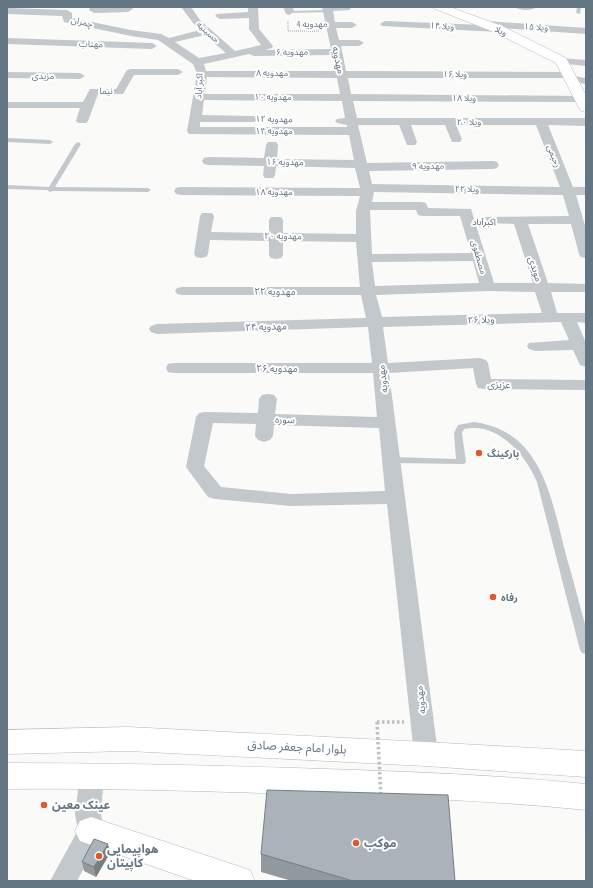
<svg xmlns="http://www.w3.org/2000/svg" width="593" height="888" font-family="'PT Sans Narrow','Noto Sans Arabic',sans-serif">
<rect width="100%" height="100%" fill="#fafaf8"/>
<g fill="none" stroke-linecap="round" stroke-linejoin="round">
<defs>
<path id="secondary" d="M 433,7 L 450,7 L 502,26 L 566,58 L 586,95 L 586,112 L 581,111 L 579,108 L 556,63 L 494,32 L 435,9 Z
M 128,727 L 426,742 L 586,751 L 586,777 L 426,766 L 128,751 L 7,754 L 7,730 Z
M 7,763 C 103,763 198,765 294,768 C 391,771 489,774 586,784 L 586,810 C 489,800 391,797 294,794 C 198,791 103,788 7,789 Z
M 91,817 L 250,870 L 255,881 L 195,881 L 80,841 L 75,831 L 80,821 Z"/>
</defs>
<use href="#secondary" stroke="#b3babf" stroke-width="1"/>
<path stroke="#bbbfc2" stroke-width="1.5" stroke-dasharray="1 1" stroke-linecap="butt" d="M 288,21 L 288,31 L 320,31"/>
<path stroke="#bbbfc2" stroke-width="3.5" stroke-dasharray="2.5 2.5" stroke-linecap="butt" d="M 377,722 L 404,722"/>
<path fill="#c3c8cc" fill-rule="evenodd" d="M 577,7 L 581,7 L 580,14 L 576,13 Z
M 328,10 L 330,11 L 330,12 L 289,13 L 287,12 L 289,11 Z
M 7,138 L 50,140 L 53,142 L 50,144 L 7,142 Z
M 78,142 L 81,144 L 55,187 L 148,188 L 151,190 L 148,192 L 53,191 L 50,192 L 47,190 L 7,189 L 7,185 L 49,187 L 75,144 Z
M 474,422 C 544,431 552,503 567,559 C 572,575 576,591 580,606 C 582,614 585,622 586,630 C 587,638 586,646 586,654 L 582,653 L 580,650 L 537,482 C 525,454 498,422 464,429 L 462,433 L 466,462 L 464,464 L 391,463 L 386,460 L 391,457 L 456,459 L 454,433 L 458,425 Z"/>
<path fill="#c3c8cc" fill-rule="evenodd" d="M 90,7 L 131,7 L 133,9 L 128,12 L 94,13 L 89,10 Z
M 181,7 L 191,7 L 200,20 L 235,51 L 261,45 L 249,29 L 249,18 L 220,19 L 215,16 L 217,14 L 248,12 L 248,7 L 258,7 L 259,29 L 273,46 L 272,48 L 265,50 L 331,49 L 322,7 L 351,7 L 350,10 L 333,11 L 335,22 L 352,22 L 357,25 L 352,28 L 336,28 L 339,40 L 359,40 L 364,43 L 359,46 L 341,46 L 346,71 L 568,72 L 572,73 L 573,76 L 586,78 L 586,84 L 566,81 L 565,78 L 348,78 L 351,94 L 581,96 L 586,98 L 585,101 L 581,102 L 353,101 L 357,118 L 586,118 L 586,126 L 548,125 L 573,187 L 586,187 L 586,195 L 576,195 L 586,229 L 586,258 L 581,257 L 579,254 L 571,224 L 528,224 L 548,283 L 586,284 L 586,292 L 551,292 L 557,313 L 586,313 L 586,323 L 577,322 L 586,343 L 586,367 L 580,365 L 573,350 L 535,351 L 529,349 L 527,346 L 529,343 L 569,340 L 561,322 L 383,327 L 388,363 L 480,358 L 486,360 L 488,363 L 491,379 L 586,380 L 586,390 L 484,389 L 478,388 L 476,384 L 473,368 L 389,373 L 438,754 L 435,761 L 426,764 L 417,761 L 414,754 L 387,504 L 291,506 L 215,499 L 208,497 L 186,467 L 196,417 L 199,413 L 205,412 L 258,413 L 259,399 L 262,395 L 268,394 L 274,395 L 277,399 L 275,414 L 377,417 L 373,373 L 174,373 L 168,372 L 166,368 L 168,364 L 174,363 L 372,363 L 368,327 L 157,334 L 151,332 L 149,329 L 151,326 L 157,324 L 366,318 L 361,295 L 182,295 L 177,294 L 175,291 L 177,288 L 182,287 L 360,287 L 356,242 L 283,241 L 283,255 L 281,258 L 276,259 L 271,258 L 269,255 L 269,241 L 210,240 L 208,254 L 206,257 L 201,258 L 196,257 L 194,254 L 200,216 L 202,213 L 212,213 L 214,216 L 211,232 L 269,233 L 269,220 L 271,217 L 281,217 L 283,220 L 283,233 L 356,234 L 356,211 L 360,196 L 181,195 L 176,194 L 174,191 L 176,188 L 181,187 L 360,188 L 355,168 L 276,166 L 275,175 L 273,178 L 265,178 L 263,175 L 264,166 L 208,165 L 204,164 L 202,161 L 204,158 L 208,157 L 264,158 L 266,145 L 268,142 L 276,142 L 278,145 L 277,159 L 354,160 L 349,135 L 189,134 L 187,131 L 197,74 L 193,64 L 158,40 L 131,36 L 64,22 L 62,16 L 7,14 L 7,8 L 67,10 L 72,13 L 72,18 L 131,30 L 161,34 L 169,38 L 200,30 L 194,24 ZM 205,35 L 226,53 L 199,58 L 175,42 ZM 249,54 L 254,56 L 332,55 L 336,71 L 206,71 L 204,64 ZM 207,77 L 337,78 L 340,94 L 205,94 ZM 204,100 L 342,101 L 345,118 L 337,119 L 335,121 L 337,123 L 347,125 L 347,127 L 200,127 L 200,122 L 253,122 L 257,121 L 259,119 L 257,117 L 253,116 L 202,115 ZM 358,125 L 399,125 L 407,145 L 415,145 L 417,142 L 411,125 L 445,125 L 452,142 L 460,142 L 462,139 L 456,125 L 536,125 L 560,187 L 372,184 L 369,171 L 493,169 L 497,168 L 499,165 L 497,162 L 493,161 L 367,163 ZM 374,192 L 563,195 L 569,216 L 484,217 L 482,220 L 484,223 L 514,224 L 533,283 L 494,283 L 471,209 L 428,208 L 426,203 L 421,202 L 372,202 ZM 370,210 L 416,210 L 418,215 L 423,216 L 460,216 L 471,253 L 372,254 ZM 473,261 L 479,283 L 375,286 L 372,262 ZM 488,291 L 535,292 L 542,313 L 382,317 L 376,295 ZM 213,423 L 256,424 L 255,436 L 258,440 L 264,442 L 270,440 L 273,436 L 274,425 L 379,428 L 385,491 L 291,494 L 221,487 L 204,466 Z
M 283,7 L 293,7 L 294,12 L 289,15 L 286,14 Z
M 515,7 L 537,7 C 532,11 520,11 515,7 Z
M 385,21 L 483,25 L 484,22 L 487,21 L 586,28 L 586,34 L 502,28 L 501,31 L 498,32 L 382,26 L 380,24 Z
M 7,38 L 152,43 L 157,46 L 152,49 L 7,44 Z
M 561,58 L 586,60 L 586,66 L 557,63 L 556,61 L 557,59 Z
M 131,69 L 178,69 L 183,72 L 178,75 L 134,75 L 123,94 L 98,94 L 88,121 L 86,123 L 78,123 L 76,121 L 80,108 L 7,108 L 7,102 L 83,102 L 90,89 L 116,89 L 127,70 Z
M 7,72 L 80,73 L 85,76 L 80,79 L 7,78 Z
M 92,765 L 101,768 L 104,775 L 101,814 L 104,831 L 77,881 L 50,881 L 78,830 L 75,814 L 80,775 L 83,768 Z"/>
<use href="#secondary" fill="#fff" fill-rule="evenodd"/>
<path stroke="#bbbfc2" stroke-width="3.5" stroke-dasharray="2.5 2.5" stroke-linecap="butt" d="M 377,722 L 381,797"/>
</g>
<path fill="#929a9f" d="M 110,853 L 96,877 L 84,871 L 82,862 Z
M 261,854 L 455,881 L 292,881 L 261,872 Z"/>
<path fill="#777d82" d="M 108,844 L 110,853 L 96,877 L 94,867 Z"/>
<path fill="#aab3b9" stroke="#777d82" d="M 267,790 L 448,795 L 455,881 L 353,881 L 261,854 Z
M 94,839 L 108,844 L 94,867 L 82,862 Z"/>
<g fill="#e4572e" stroke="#fff" stroke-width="1.5">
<circle cx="479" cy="453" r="4"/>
<circle cx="493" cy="597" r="4"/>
<circle cx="44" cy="805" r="4"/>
<circle cx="356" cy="843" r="4"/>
<circle cx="99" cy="856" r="4"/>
</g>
<g text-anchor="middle" stroke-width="4" stroke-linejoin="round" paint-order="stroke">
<g font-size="9" fill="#657683" stroke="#fff">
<text transform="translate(82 22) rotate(13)" y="3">چمران</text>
<text transform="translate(312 24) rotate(-1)" y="3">مهدویه 4</text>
<text transform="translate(442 26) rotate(3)" y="3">ویلا ۱۴</text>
<text transform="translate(536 27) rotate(4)" y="3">ویلا ۱۵</text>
<text transform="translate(501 31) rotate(25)" y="3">ویلا</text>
<text transform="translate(208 32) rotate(42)" y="3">حسینیه</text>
<text transform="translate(91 44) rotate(2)" y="3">مهتاب</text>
<text transform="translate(292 52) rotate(-1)" y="3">مهدویه ۶</text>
<text x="272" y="76">مهدویه ۸</text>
<text transform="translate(455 74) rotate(1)" y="3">ویلا ۱۶</text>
<text transform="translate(43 76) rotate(1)" y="3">مزیدی</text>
<text transform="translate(199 86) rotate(-87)" y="3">اکبر آباد</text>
<text transform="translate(106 91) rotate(1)" y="3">نیما</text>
<text x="273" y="100">مهدویه ۱۰</text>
<text transform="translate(464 98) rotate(1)" y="3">ویلا ۱۸</text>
<text transform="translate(274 119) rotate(1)" y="3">مهدویه ۱۲</text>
<text x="469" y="125">ویلا ۲۰</text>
<text x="274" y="134">مهدویه ۱۴</text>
<text transform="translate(554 156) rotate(69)" y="3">رحیمی</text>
<text transform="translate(285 162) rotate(1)" y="3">مهدویه ۱۶</text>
<text transform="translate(428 166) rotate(-1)" y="3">مهدویه ۹</text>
<text transform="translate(467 189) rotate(1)" y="3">ویلا ۲۲</text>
<text x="274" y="195">مهدویه ۱۸</text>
<text transform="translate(283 236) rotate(1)" y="3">مهدویه ۲۰</text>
<text transform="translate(479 257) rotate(74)" y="3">مصطفوی</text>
</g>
<g font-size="9" fill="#57646e" stroke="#fff">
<text x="484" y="225">اکبرآباد</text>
</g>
<g font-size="10" fill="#657683" stroke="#fff">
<text transform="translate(339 60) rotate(78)" y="4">مهدویه</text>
<text transform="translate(536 269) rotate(72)" y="4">مویدی</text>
<text x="275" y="295">مهدویه ۲۲</text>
<text transform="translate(481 319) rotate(-2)" y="4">ویلا ۲۶</text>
<text transform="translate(266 326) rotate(-2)" y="4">مهدویه ۲۴</text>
<text x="277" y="372">مهدویه ۲۶</text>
<text transform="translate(382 379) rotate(-97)" y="4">مهدویه</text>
<text transform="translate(499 384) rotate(3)" y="4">عزیزی</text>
<text transform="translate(285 419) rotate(2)" y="4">سوره</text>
<text transform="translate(420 700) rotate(-97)" y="4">مهدویه</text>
</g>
<g font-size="10" font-weight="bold" fill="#657683" stroke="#fff" text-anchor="start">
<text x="487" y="457">پارکینگ</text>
<text x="501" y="601">رفاه</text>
</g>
<g font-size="12" fill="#657683" stroke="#fff">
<text transform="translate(297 747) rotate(3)" y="4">بلوار امام جعفر صادق</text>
</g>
<g font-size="12" font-weight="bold" fill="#657683" stroke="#fff" text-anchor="start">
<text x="52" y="809">عینک معین</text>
<text x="364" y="847">موکب</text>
<text x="107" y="853">هواپیمایی<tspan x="107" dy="14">کاپیتان</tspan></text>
</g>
</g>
<rect width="593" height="888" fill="none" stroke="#657683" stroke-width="16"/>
</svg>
